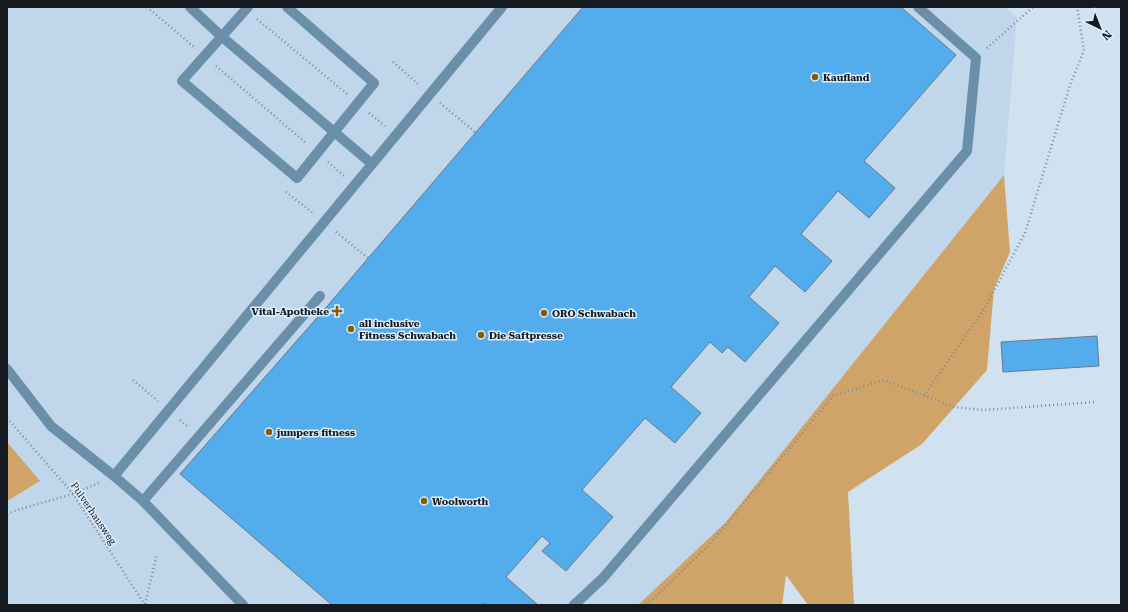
<svg xmlns="http://www.w3.org/2000/svg" width="1128" height="612" font-family="'Roboto Serif',serif">
<rect width="100%" height="100%" fill="#d0e2f0"/>
<path fill="#c0d7eb" d="M 7,7 L 1004,7 L 1017,17 L 1004,175 L 726,522 L 638,605 L 7,605 Z"/>
<path fill="#d0a468" d="M 1004,175 L 1010,252 L 994,289 L 987,370 L 922,444 L 848,492 L 854,605 L 808,605 L 786,575 L 782,605 L 638,605 L 726,522 Z
M 7,442 L 40,481 L 7,501 Z"/>
<path fill="#53aceb" stroke="#6a7a87" d="M 583,7 L 901,7 L 956,55 L 864,161 L 895,188 L 869,218 L 838,191 L 801,234 L 832,261 L 805,292 L 775,266 L 749,297 L 779,323 L 745,362 L 728,347 L 722,353 L 710,342 L 671,387 L 701,413 L 675,443 L 645,418 L 582,490 L 613,517 L 566,571 L 542,551 L 550,543 L 542,536 L 506,577 L 538,605 L 486,605 L 484,603 L 482,605 L 332,605 L 180,474 L 329,304 Z
M 1097,336 L 1099,366 L 1003,372 L 1001,342 Z"/>
<g fill="none" stroke-linecap="round" stroke-linejoin="round">
<path stroke="#7e8b95" stroke-width="2.5" stroke-dasharray="1 3" stroke-linecap="butt" d="M 147,7 L 194,47
M 257,19 L 347,94
M 987,48 L 1033,7
M 393,62 L 418,84
M 216,66 L 306,143
M 440,103 L 475,132
M 369,113 L 385,126
M 328,162 L 344,176
M 286,192 L 313,213
M 336,232 L 368,258
M 133,380 L 158,401
M 924,396 L 984,309 L 1025,233 L 1070,85 L 1084,51 L 1077,7
M 7,418 L 73,494 L 145,605
M 180,420 L 188,427
M 7,514 L 14,511 L 73,494 L 99,483
M 145,604 L 157,554
M 647,605 L 708,546 L 833,396 L 884,380 L 954,407 L 984,410 L 1094,402"/>
<path stroke="#6b8ea9" stroke-width="10" d="M 190,7 L 221,36 L 372,164
M 248,7 L 182,81 L 297,178 L 374,83 L 287,7
M 7,369 L 51,426 L 114,476 L 143,501 L 243,605
M 114,476 L 502,7
M 143,501 L 320,296
M 574,605 L 603,578 L 967,151 L 976,58 L 918,7"/>
</g>
<g fill="#895a00" stroke="#ddeffe" stroke-width="1.5">
<circle cx="815" cy="77" r="4"/>
<path d="M335 305h4v4h4v4h-4v4h-4v-4h-4v-4h4z"/>
<circle cx="544" cy="313" r="4"/>
<circle cx="351" cy="329" r="4"/>
<circle cx="481" cy="335" r="4"/>
<circle cx="269" cy="432" r="4"/>
<circle cx="424" cy="501" r="4"/>
</g>
<g text-anchor="middle" stroke-width="3" stroke-linejoin="round" paint-order="stroke">
<g font-size="10" font-weight="bold" fill="#141a1f" stroke="#ddeffe" text-anchor="start">
<text x="823" y="81">Kaufland</text>
<text x="329" y="315" text-anchor="end">Vital-Apotheke</text>
<text x="552" y="317">ORO Schwabach</text>
<text x="359" y="327">all inclusive<tspan x="359" dy="12">Fitness Schwabach</tspan></text>
<text x="489" y="339">Die Saftpresse</text>
<text x="277" y="436">jumpers fitness</text>
<text x="432" y="505">Woolworth</text>
</g>
<g font-size="10" fill="#141a1f" stroke="#ddeffe">
<text transform="translate(94 513) rotate(56)" y="4">Pulverhausweg</text>
</g>
</g>
<rect width="1128" height="612" fill="none" stroke="#141a1f" stroke-width="16"/>
<g transform="translate(1100 28) rotate(137)" stroke="#ddeffe" stroke-width="3" paint-order="stroke">
<path d="M0-3L7 15L0 10L-7 15Z" fill="#141a1f"/>
<text y="-6" font-size="11" font-weight="bold" text-anchor="middle" fill="#141a1f">N</text>
</g>
</svg>
